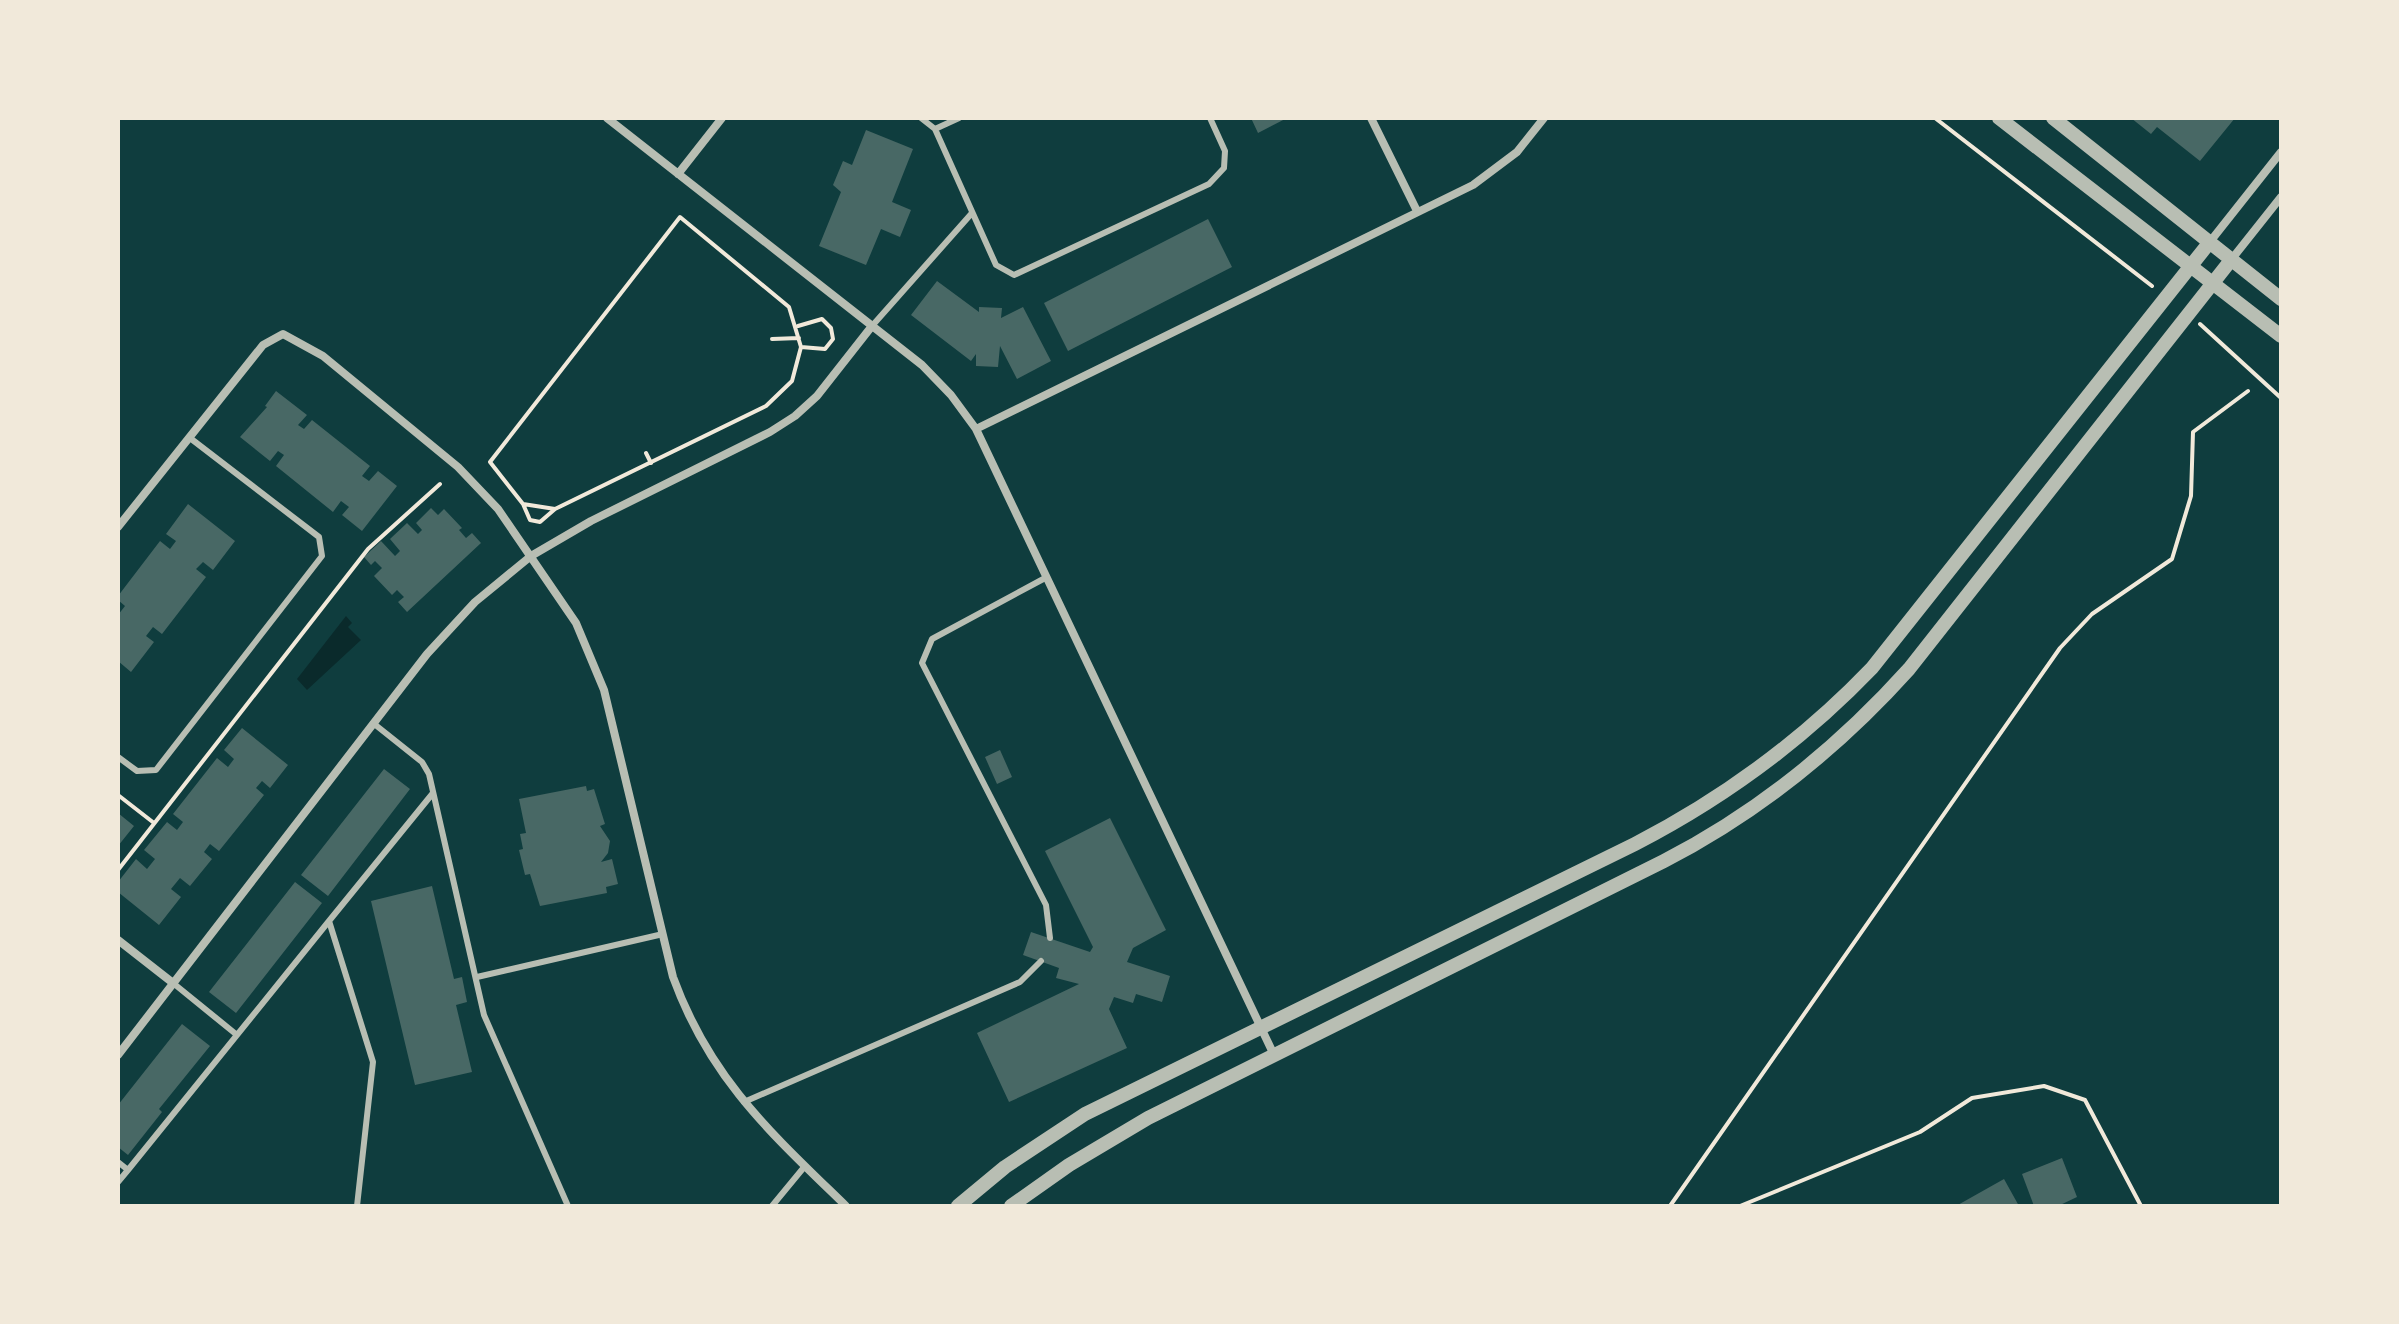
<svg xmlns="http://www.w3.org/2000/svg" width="2399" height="1324" font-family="Lato,sans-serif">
<rect width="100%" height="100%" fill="#0f3d3e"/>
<path fill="#0a2a2b" d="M 346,616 L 352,623 L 348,627 L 361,640 L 307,690 L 297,679 Z"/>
<path fill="#486865" d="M 1251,118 L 1287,118 L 1258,133 Z
M 2131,118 L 2235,118 L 2200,161 L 2157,127 L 2151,134 Z
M 866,130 L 913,149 L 892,202 L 911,210 L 900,237 L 881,229 L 866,265 L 819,246 L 841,192 L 833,185 L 843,161 L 852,165 Z
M 1208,219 L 1232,267 L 1068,351 L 1044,303 Z
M 937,281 L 979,312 L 979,307 L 1002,308 L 1001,318 L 1023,307 L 1051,361 L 1017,379 L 1000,346 L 998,367 L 976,366 L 976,354 L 971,361 L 911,315 Z
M 276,391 L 307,415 L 298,425 L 304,429 L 312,420 L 370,466 L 362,476 L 369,481 L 378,471 L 397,486 L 362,531 L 342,515 L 349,507 L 341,501 L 333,512 L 276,466 L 284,455 L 278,451 L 270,461 L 240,437 L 267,407 L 265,406 Z
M 188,504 L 235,541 L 213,570 L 203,562 L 196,569 L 206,577 L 162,634 L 153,627 L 146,636 L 154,642 L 131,672 L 118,661 L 118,615 L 125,606 L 118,600 L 118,596 L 160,541 L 170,549 L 176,541 L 166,534 Z
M 431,508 L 438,515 L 444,509 L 462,528 L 459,530 L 466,538 L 472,533 L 481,543 L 407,612 L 398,602 L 404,597 L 397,590 L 392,595 L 374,576 L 382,568 L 375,561 L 371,565 L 364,557 L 381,541 L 395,556 L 400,551 L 390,539 L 407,523 L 418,534 L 422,530 L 416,523 Z
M 242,728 L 288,765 L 270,788 L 262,781 L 256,788 L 264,795 L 219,851 L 210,844 L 204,852 L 212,859 L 190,886 L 180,878 L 171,889 L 181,897 L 159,925 L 118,892 L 118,882 L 136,859 L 147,869 L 155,859 L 144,850 L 167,822 L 177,830 L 183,822 L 173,814 L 217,758 L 228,767 L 234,759 L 224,750 Z
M 1000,750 L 1012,777 L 997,784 L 985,757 Z
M 384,769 L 410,789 L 328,896 L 301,875 Z
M 586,786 L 587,791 L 594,789 L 605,824 L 600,826 L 610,841 L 608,853 L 601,862 L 612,859 L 618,884 L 606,887 L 607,893 L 540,906 L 530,874 L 525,875 L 519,850 L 523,849 L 520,834 L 526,833 L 519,799 Z
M 118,813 L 134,826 L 118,846 Z
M 1110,818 L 1166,930 L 1133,948 L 1127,962 L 1170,976 L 1162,1002 L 1136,994 L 1133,1003 L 1114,997 L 1109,1009 L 1127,1048 L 1009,1102 L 977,1033 L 1079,984 L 1056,978 L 1059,968 L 1023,955 L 1031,932 L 1090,952 L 1093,947 L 1045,851 Z
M 295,882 L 322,903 L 236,1013 L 209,992 Z
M 432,886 L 454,979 L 462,977 L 467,1002 L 456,1005 L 472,1072 L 415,1085 L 371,901 Z
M 182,1024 L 210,1046 L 159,1109 L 162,1112 L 128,1155 L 118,1147 L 118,1105 Z
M 2062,1158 L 2077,1197 L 2058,1206 L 2034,1206 L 2022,1174 Z
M 2004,1179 L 2019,1206 L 1956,1206 Z"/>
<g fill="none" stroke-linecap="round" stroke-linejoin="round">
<path stroke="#f1e9da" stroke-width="4" d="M 1935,118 L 2152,286
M 2200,324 L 2281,398
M 798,326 L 822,319 L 831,328 L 833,339 L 825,349 L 801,347
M 772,339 L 799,338
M 646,453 L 651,463
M 523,504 L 555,509 L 766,406 L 792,381 L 801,347 L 789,307 L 680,217 L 490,462 L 523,504 L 530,520 L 540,522 L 555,509
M 118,795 L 154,823
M 118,870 L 368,549 L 440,484
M 1670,1206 L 2060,648 L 2092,614 L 2172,559 L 2191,496 L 2193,432 L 2248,391
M 1740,1206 L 1920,1132 L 1972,1098 L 2044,1086 L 2085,1100 L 2141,1206"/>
<path stroke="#b8beb3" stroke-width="6" d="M 921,118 L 935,129 L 996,265 L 1014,275 L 1209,184 L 1224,168 L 1225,151 L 1210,118
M 935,129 L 959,118
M 872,326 L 972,213
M 1047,577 L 932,639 L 922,663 L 1046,905 L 1050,938
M 373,723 L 422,762 L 429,774 L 484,1015 L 568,1206
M 118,757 L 137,771 L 156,770 L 322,556 L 319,537 L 190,438
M 477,977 L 663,934
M 173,983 L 237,1035
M 744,1102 L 1020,982 L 1041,961
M 118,1162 L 128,1170 L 118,1182
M 128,1170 L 329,921
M 357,1206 L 373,1062 L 329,921 L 433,793
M 772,1206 L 805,1166"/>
<path stroke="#b8beb3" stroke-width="8" d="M 607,118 L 922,365 L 951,395 L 976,429 L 1274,1055
M 1371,118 L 1417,211
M 678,174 L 722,118
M 2209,243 L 2281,152
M 2231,260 L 2281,197
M 976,429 L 1473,185 L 1517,152 L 1544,118
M 118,527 L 263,345 L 283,334 L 323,356 L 458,467 L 498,509 L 576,623 L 604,690 L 673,977 C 710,1079 771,1133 846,1206
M 118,940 L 173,983
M 118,1055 L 427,654 L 475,602 L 531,556 L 591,521 L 770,432 L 795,416 L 817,396 L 872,326"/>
<path stroke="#b8beb3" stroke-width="14" d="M 1999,118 L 2281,336
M 2053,118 L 2281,299
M 958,1206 L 1005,1167 L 1085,1114 L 1635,844 C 1724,798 1802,741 1872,668 L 2209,243
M 1011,1206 L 1069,1165 L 1148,1118 L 1664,861 C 1759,812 1838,748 1909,669 L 2231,260"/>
</g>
<rect width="2399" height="1324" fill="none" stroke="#f1e9da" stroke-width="240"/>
</svg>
